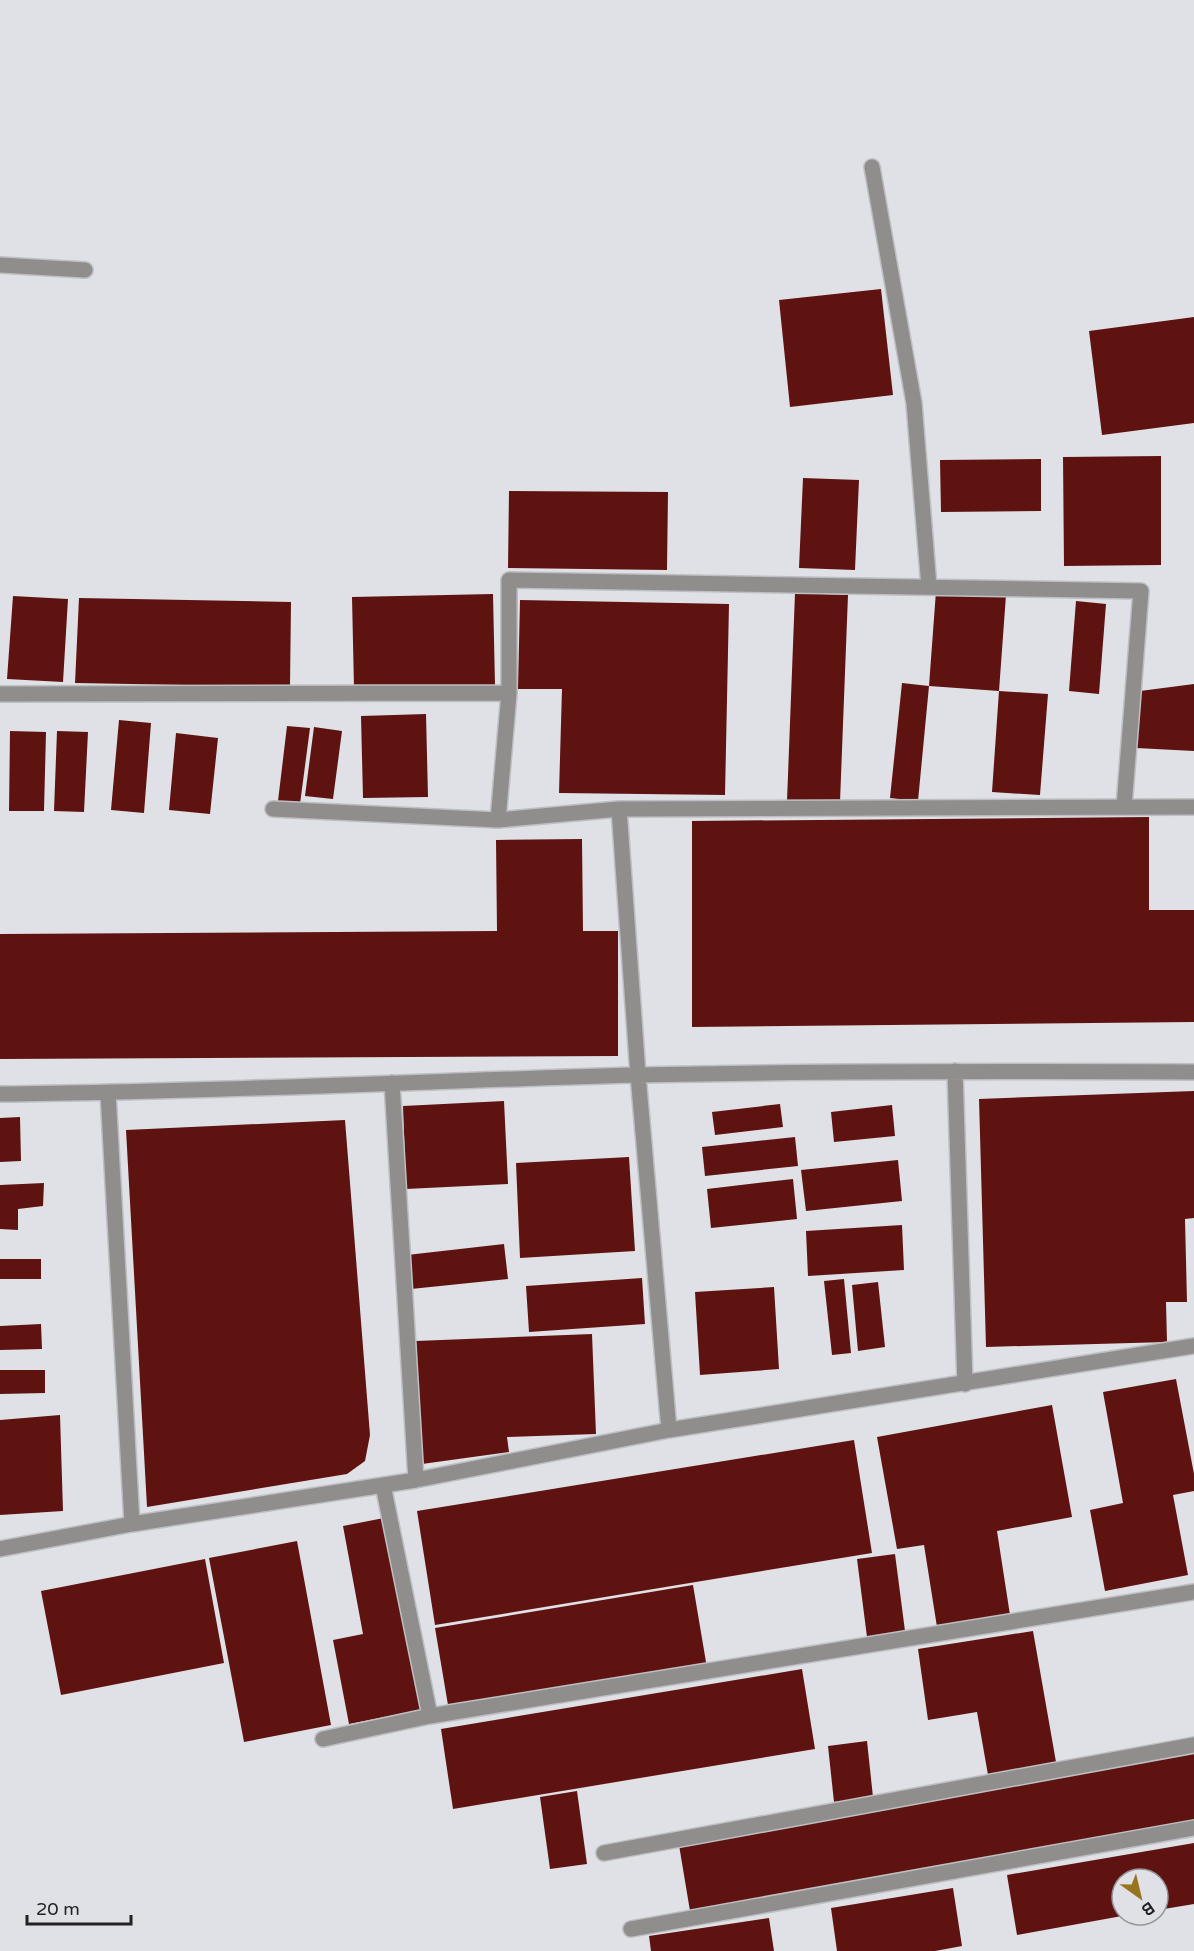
<svg xmlns="http://www.w3.org/2000/svg" width="1194" height="1951" font-family="'Varela Round',sans-serif">
<rect width="100%" height="100%" fill="#e0e1e6"/>
<path fill="#5e1311" d="M 881,289 L 893,395 L 790,407 L 779,300 Z
M 1194,317 L 1194,423 L 1102,435 L 1089,331 Z
M 1161,456 L 1161,565 L 1064,566 L 1063,457 Z
M 1041,459 L 1041,511 L 941,512 L 940,460 Z
M 803,478 L 859,480 L 855,570 L 799,568 Z
M 509,491 L 668,492 L 667,570 L 508,568 Z
M 936,591 L 1006,595 L 999,691 L 929,686 Z
M 795,593 L 848,595 L 840,802 L 787,801 Z
M 493,594 L 495,685 L 354,688 L 352,597 Z
M 13,596 L 68,599 L 63,682 L 7,679 Z
M 79,598 L 291,602 L 290,687 L 75,683 Z
M 520,600 L 729,604 L 725,795 L 559,793 L 562,689 L 518,689 Z
M 1076,601 L 1106,604 L 1099,694 L 1069,691 Z
M 902,683 L 929,686 L 918,801 L 890,798 Z
M 1194,684 L 1194,751 L 1136,748 L 1140,691 Z
M 999,691 L 1048,694 L 1040,795 L 992,792 Z
M 426,714 L 428,797 L 363,798 L 361,716 Z
M 119,720 L 151,723 L 144,813 L 111,810 Z
M 287,726 L 310,728 L 300,804 L 278,801 Z
M 314,727 L 342,731 L 333,799 L 305,796 Z
M 10,731 L 46,732 L 44,811 L 9,811 Z
M 57,731 L 88,732 L 84,812 L 54,811 Z
M 176,733 L 218,738 L 210,814 L 169,810 Z
M 1149,817 L 1149,910 L 1194,910 L 1194,1022 L 692,1027 L 692,821 Z
M 582,839 L 583,931 L 618,931 L 618,1056 L 0,1059 L 0,934 L 497,931 L 496,840 Z
M 1194,1091 L 1194,1218 L 1185,1219 L 1187,1302 L 1166,1302 L 1167,1342 L 986,1347 L 979,1099 Z
M 504,1101 L 508,1184 L 406,1189 L 403,1106 Z
M 780,1104 L 783,1127 L 715,1135 L 712,1112 Z
M 892,1105 L 895,1136 L 834,1142 L 831,1112 Z
M 20,1117 L 21,1161 L 0,1162 L 0,1118 Z
M 345,1120 L 370,1435 L 365,1461 L 347,1474 L 147,1507 L 126,1130 Z
M 795,1137 L 798,1166 L 705,1176 L 702,1147 Z
M 629,1157 L 635,1251 L 520,1258 L 516,1163 Z
M 898,1160 L 902,1201 L 806,1211 L 801,1170 Z
M 793,1179 L 797,1219 L 711,1228 L 707,1189 Z
M 44,1183 L 43,1206 L 18,1209 L 18,1230 L 0,1229 L 0,1185 Z
M 902,1225 L 904,1270 L 808,1276 L 806,1231 Z
M 504,1244 L 508,1279 L 411,1289 L 407,1255 Z
M 0,1259 L 41,1259 L 41,1279 L 0,1279 Z
M 642,1278 L 645,1324 L 529,1332 L 526,1286 Z
M 844,1279 L 851,1353 L 832,1355 L 824,1281 Z
M 878,1282 L 885,1347 L 858,1351 L 852,1285 Z
M 774,1287 L 779,1369 L 700,1375 L 695,1292 Z
M 41,1324 L 42,1349 L 0,1350 L 0,1326 Z
M 592,1334 L 596,1434 L 507,1437 L 509,1452 L 422,1464 L 416,1341 Z
M 0,1370 L 45,1370 L 45,1393 L 0,1394 Z
M 1176,1379 L 1194,1474 L 1194,1491 L 1173,1495 L 1188,1575 L 1105,1591 L 1090,1510 L 1123,1503 L 1103,1392 Z
M 1052,1405 L 1072,1517 L 997,1531 L 1010,1615 L 937,1627 L 924,1545 L 897,1549 L 877,1437 Z
M 60,1415 L 63,1511 L 0,1515 L 0,1420 Z
M 854,1440 L 872,1553 L 435,1625 L 417,1511 Z
M 389,1517 L 425,1709 L 349,1724 L 333,1640 L 363,1634 L 343,1526 Z
M 297,1541 L 331,1725 L 244,1742 L 209,1558 Z
M 895,1554 L 905,1631 L 867,1637 L 857,1559 Z
M 205,1559 L 224,1663 L 61,1695 L 41,1591 Z
M 693,1585 L 707,1668 L 449,1711 L 435,1628 Z
M 1033,1631 L 1056,1762 L 988,1775 L 977,1712 L 928,1720 L 918,1649 Z
M 802,1669 L 815,1749 L 453,1809 L 441,1729 Z
M 867,1741 L 873,1797 L 834,1802 L 828,1746 Z
M 1194,1752 L 1194,1821 L 690,1911 L 679,1845 Z
M 577,1791 L 587,1864 L 550,1869 L 540,1797 Z
M 1194,1843 L 1194,1904 L 1158,1910 L 1158,1879 L 1122,1879 L 1122,1916 L 1017,1935 L 1007,1875 Z
M 953,1888 L 962,1946 L 935,1951 L 837,1951 L 831,1908 Z
M 769,1918 L 774,1951 L 651,1951 L 649,1936 Z"/>
<g fill="none" stroke-linecap="round" stroke-linejoin="round">
<defs>
<path id="minor" d="M 872,167 L 914,403 L 929,587
M 0,265 L 85,270
M 0,694 L 509,693
M 273,809 L 498,820 L 619,809 L 1194,807
M 619,809 L 638,1075 L 669,1430
M 498,820 L 509,693 L 509,580 L 1141,591 L 1124,807
M 955,1071 L 965,1384
M 392,1083 L 416,1480
M 108,1093 L 132,1524
M 0,1094 C 212,1092 424,1081 636,1075 C 822,1071 1008,1071 1194,1072
M 383,1485 L 430,1716
M 0,1549 L 132,1524 L 416,1480 L 669,1430 L 1194,1346
M 323,1739 L 430,1716 L 1194,1592
M 604,1853 L 1194,1745
M 631,1929 L 1194,1828"/>
</defs>
<use href="#minor" stroke="#bebfc3" stroke-width="18"/>
<use href="#minor" stroke="#908e8d" stroke-width="15"/>
</g>
<g transform="translate(1140 1897) rotate(146)"><circle r="28" fill="#e0e1e6" stroke="#949598" stroke-width="1.5"/>
<path d="M0-4.5L10 22L0 15L-10 22Z" fill="#98741e"/>
<text y="-9" font-size="16" font-weight="bold" text-anchor="middle" fill="#222224">B</text>
</g>
<path d="M27 1915v9h104v-9" fill="none" stroke="#222224" stroke-width="3"/>
<text x="36" y="1915" font-size="18" fill="#222224" stroke="#e0e1e6" stroke-width="4.5" paint-order="stroke">20 m</text>
</svg>
